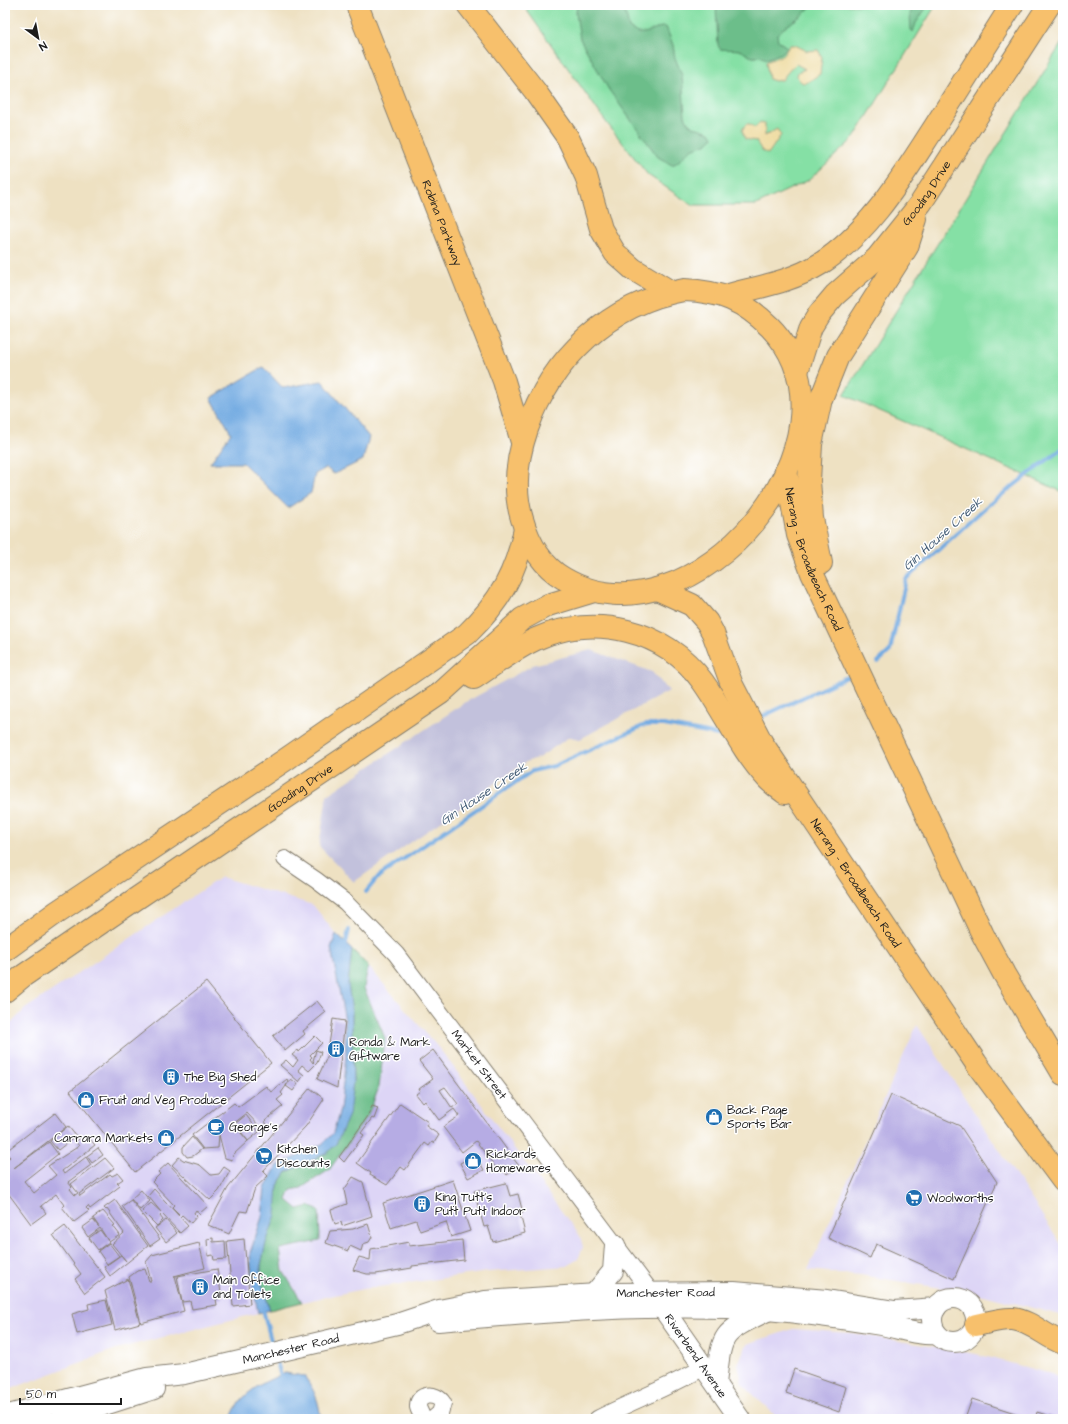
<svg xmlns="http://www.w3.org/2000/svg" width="1068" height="1424" font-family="'Architects Daughter',sans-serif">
<rect width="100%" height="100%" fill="#fff"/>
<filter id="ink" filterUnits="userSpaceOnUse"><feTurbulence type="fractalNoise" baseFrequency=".025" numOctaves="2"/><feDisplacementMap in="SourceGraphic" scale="8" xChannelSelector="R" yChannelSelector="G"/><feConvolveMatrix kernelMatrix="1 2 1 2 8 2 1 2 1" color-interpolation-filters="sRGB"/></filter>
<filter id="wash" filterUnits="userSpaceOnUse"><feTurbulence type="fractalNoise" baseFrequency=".012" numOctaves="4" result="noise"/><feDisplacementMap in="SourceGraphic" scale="16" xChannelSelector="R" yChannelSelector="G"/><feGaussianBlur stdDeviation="0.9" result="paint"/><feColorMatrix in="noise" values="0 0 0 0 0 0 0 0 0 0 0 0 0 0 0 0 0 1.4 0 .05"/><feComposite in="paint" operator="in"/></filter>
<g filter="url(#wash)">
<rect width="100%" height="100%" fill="#eee1c2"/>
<path fill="#ddd5f6" d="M 221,877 L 313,905 L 336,934 L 331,948 L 345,1021 L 346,1056 L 343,1086 L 340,1110 L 333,1133 L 322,1144 L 277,1166 L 265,1188 L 262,1217 L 250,1253 L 252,1282 L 258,1313 L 116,1349 L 5,1391 L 5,1030 L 25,1009 Z
M 368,966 L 442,1052 L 580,1236 L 583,1247 L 578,1259 L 567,1266 L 488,1272 L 363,1289 L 302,1302 L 283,1271 L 280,1249 L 320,1240 L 310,1206 L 298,1209 L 287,1200 L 291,1190 L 301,1188 L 329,1170 L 368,1116 L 379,1087 L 379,1072 L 374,1013 L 364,988 Z
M 917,1025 L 1063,1247 L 1063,1316 L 984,1295 L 861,1275 L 808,1270 Z
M 793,1329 L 852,1333 L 976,1354 L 1063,1377 L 1063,1419 L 779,1419 L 742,1384 L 738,1364 L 747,1344 Z"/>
<path fill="#c2c1dc" d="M 591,650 L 652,672 L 669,691 L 580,739 L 569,737 L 540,757 L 526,762 L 354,882 L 319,846 L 327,795 L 466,702 L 533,665 Z"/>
<path fill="#85e0a5" stroke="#507e60" d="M 523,5 L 936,5 L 854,138 L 809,180 L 756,205 L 692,205 L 648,175 L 606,122 Z
M 1063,41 L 1063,492 L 844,395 Z"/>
<path fill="#6cbe8a" stroke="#446d53" d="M 577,5 C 590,5 618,0 625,13 C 627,17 628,24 629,28 C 647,41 649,26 666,27 L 673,45 L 675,58 L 682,75 L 685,116 L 689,124 L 694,127 L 710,132 L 713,137 C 708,146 700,145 692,149 C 684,154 681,162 672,165 L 658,157 L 609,90 L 580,39 L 576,13 Z
M 716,5 L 812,5 C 803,17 788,23 777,34 L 778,41 L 787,47 L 782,53 L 766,59 L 760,56 C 750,60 748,53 739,50 C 733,49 726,50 720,49 L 718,45 Z
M 914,5 L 928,5 L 916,23 L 913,32 L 911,30 L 910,14 Z
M 352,949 L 368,966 L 364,988 L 385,1038 L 379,1087 L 368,1116 L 329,1170 L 301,1188 L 291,1190 L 287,1200 L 298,1209 L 310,1206 L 319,1211 L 320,1241 L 280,1249 L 283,1271 L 302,1302 L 270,1310 L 261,1281 L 261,1265 L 278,1185 L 287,1172 L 327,1153 L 336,1144 L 351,1099 L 353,1082 L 352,1012 L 348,984 Z"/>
<path fill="#eeda9e" stroke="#857b5d" d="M 790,45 L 795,45 L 807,51 L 818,50 L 822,57 L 820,74 L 808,82 L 803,83 L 799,80 L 797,76 L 798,72 L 805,69 L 796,64 C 790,69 786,74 782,80 L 775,81 L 769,79 L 766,62 L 783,55 Z
M 760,122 L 765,124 L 765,136 L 777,129 L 781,135 L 768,154 L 762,151 L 756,141 L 745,139 L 742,130 L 746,124 L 750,124 L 755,128 Z"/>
<path fill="#73abe2" stroke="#48647f" d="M 263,367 L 283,388 L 322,381 L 369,437 L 363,460 L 334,474 L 326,468 L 315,474 L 311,493 L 288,508 L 243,463 L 210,463 L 231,433 L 211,398 Z
M 336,934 L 352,949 L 348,984 L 352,1012 L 352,1041 L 353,1082 L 349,1115 L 336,1144 L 327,1153 L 287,1172 L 278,1185 L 276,1215 L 266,1243 L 261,1265 L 261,1281 L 270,1310 L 258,1313 L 252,1282 L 250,1253 L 262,1217 L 265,1188 L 277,1166 L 322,1144 L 333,1133 L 340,1110 L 346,1056 L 345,1021 L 331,948 Z
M 285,1373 L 304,1376 C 315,1390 319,1402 321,1419 L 231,1419 C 238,1394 263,1382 285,1373 Z"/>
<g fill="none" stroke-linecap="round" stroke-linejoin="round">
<path stroke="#73abe2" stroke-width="4" d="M 878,662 L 890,651 L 906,579 L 987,506 L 1063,448
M 763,716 L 847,677
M 366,892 L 379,876 L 532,771 L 554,766 L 645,725 L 664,725 L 718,735
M 345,947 L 349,930
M 262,1306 L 273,1348
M 276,1359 L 282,1379"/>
</g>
<g id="blocks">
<path fill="#b6ace4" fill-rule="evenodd" d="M 206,982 L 271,1063 L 135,1172 L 70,1091 Z
M 317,1001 L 326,1012 L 303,1031 L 305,1034 L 285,1051 L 273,1036 Z
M 333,1019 L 345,1021 L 337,1088 L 317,1079 L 327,1057 Z
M 315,1036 L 322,1043 L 310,1055 L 312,1057 L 310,1059 L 313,1063 L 314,1062 L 313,1061 L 316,1050 L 321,1052 L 317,1063 L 309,1071 L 302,1065 L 298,1070 L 304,1075 L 299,1082 L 280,1065 L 286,1060 L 293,1067 L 298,1060 L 292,1055 L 298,1050 L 299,1052 Z
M 433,1050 L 519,1166 L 507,1175 L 499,1166 L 496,1168 L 476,1141 L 462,1152 L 443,1127 L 459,1116 L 454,1109 L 439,1120 L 425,1101 L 423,1103 L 416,1094 L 420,1091 L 419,1089 L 433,1079 L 419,1061 ZM 445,1087 L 458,1104 L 452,1108 L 440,1090 Z
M 287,1079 L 288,1081 L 286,1086 L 291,1079 L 298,1084 L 293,1091 L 286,1086 L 281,1093 L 283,1095 L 277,1100 L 283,1106 L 265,1121 L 267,1125 L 262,1129 L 247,1113 L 233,1124 L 248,1141 L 233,1155 L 232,1160 L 225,1158 L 219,1135 L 218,1148 L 203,1149 L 192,1135 L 234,1103 L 238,1107 L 266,1086 L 271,1092 Z
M 310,1088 L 324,1099 L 306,1126 L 263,1171 L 268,1176 L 255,1188 L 247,1212 L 240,1211 L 229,1234 L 208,1225 L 228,1188 Z
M 891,1095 L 960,1126 L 997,1182 L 954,1279 L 876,1244 L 870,1258 L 828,1238 Z
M 400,1103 L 428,1122 L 426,1126 L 439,1135 L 434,1143 L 432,1142 L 429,1146 L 425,1143 L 405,1170 L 401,1167 L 387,1185 L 370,1175 L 371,1173 L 357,1163 Z
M 372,1106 L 378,1108 L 374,1119 L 372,1118 L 361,1133 L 364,1135 L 344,1162 L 339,1157 L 368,1116 Z
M 55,1113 L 66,1127 L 14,1168 L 49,1142 L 58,1154 L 24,1181 L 34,1193 L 56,1175 L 48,1166 L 79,1146 L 76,1142 L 81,1137 L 84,1142 L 89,1138 L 95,1145 L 62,1171 L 64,1174 L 86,1157 L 91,1165 L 68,1182 L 72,1187 L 70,1189 L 75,1195 L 78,1193 L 71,1184 L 105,1158 L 114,1168 L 79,1194 L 80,1196 L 110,1174 L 112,1176 L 118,1173 L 123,1179 L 117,1183 L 120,1186 L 90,1209 L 88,1206 L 86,1208 L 89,1211 L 74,1222 L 62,1207 L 64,1205 L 56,1194 L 41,1206 L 46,1213 L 31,1224 L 5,1189 L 5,1161 L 10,1157 L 5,1152 Z
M 246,1115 L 259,1132 L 248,1141 L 235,1124 Z
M 68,1126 L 76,1136 L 58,1150 L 50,1141 Z
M 192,1137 L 202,1149 L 193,1156 L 187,1157 L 183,1152 L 183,1147 Z
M 98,1148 L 103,1155 L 92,1163 L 87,1156 Z
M 476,1155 L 484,1170 L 468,1178 L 460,1163 Z
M 179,1157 L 183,1160 L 200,1165 L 211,1175 L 219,1174 L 224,1167 L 230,1171 L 219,1191 L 210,1200 L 172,1165 Z
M 168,1163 L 208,1206 L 199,1214 L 196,1210 L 194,1213 L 197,1216 L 191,1223 L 182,1215 L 180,1217 L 188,1226 L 180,1233 L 162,1214 L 160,1216 L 163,1220 L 157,1226 L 142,1211 L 151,1203 L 161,1212 L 148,1196 L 154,1189 L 178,1215 L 179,1214 L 172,1207 L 174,1205 L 152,1182 L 160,1174 L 158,1172 Z
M 353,1177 L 363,1182 L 372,1216 L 342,1226 L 341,1222 L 335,1224 L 331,1210 L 347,1204 L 344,1190 Z
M 453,1180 L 470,1231 L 451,1237 L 446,1222 L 420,1231 L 416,1220 L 391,1228 L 383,1203 Z
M 506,1183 L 510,1196 L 518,1194 L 523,1213 L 520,1214 L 525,1233 L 493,1242 L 488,1226 L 484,1227 L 474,1191 Z
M 141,1190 L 150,1201 L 140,1210 L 131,1199 Z
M 115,1200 L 148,1246 L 110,1276 L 104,1267 L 121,1255 L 126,1261 L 112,1244 L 124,1233 L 107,1209 L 106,1210 L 104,1208 Z
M 131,1200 L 160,1239 L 150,1246 L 122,1206 Z
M 103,1211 L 115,1225 L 113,1226 L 120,1235 L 109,1242 L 100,1228 L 88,1237 L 82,1228 L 93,1220 L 99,1227 L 93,1218 Z
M 166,1220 L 177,1233 L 166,1242 L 155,1228 Z
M 368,1224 L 372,1237 L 369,1242 L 363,1244 L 361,1251 L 350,1246 L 348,1251 L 326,1243 L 330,1231 L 353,1229 Z
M 65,1226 L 105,1277 L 85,1293 L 75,1279 L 81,1274 L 53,1235 Z
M 100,1230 L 109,1242 L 98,1250 L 89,1238 Z
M 213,1238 L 213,1242 L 225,1241 L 226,1259 L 214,1260 L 213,1255 L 208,1256 L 207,1239 Z
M 244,1239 L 250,1304 L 233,1306 L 227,1241 Z
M 462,1240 L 464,1260 L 412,1266 L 412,1268 L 376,1274 L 367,1274 L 353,1270 L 359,1257 L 370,1260 L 371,1249 L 409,1242 L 409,1246 Z
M 109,1243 L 119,1256 L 107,1264 L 98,1251 Z
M 199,1243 L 205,1268 L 174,1276 L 175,1276 L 184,1311 L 141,1323 L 129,1277 L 137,1271 L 145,1269 L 149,1281 L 151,1281 L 146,1262 L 152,1255 Z
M 217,1269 L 222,1298 L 216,1299 L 217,1305 L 192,1309 L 190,1301 L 182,1302 L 177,1276 Z
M 128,1279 L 140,1323 L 115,1330 L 105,1291 Z
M 106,1300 L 112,1325 L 77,1334 L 72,1314 L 89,1309 L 88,1304 Z
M 5,1368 L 10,1381 L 5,1383 Z
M 794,1369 L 846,1387 L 839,1412 L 786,1393 Z
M 972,1399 L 1033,1419 L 965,1419 Z
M 1037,1412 L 1059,1419 L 1035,1419 Z"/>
</g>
</g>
<g filter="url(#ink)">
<use href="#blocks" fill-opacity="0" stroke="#857e6f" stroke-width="1"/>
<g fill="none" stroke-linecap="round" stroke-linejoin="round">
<defs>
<g id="minor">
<path id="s1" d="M 285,859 L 316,880 L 345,902 L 396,954 L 651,1292"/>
<path d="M 423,1419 C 422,1415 419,1411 418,1407 C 417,1393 436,1392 443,1403 L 440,1413 L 433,1419"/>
<path d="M 597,1419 C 632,1401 670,1387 704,1367"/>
</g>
<g id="tertiary">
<path d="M 594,1294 L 613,1271 L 615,1245"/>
<circle cx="954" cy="1320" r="22"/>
<path id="s2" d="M 657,1300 L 740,1419"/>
<path d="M 438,1321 C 547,1312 658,1303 767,1310 C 805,1313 843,1319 881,1325 C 899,1328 919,1336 937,1334"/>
<path d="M 716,1384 C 722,1332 720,1334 767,1311"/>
<path id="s3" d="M 5,1416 L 147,1378 L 184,1374 L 397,1324 L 439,1310 L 485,1301 L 614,1293 L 734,1292 L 827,1300 L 895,1311 L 936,1308"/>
<path d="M 61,1419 L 154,1389"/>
</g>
<g id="primary">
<path id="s4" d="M 357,5 L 504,381 L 522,442"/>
<path d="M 468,5 L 535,91 L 568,138 L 586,176 L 601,229 L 615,253 L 633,269 L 671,292"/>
<path d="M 684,290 C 720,291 744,301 770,327 C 876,435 692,655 563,578 C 541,565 529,543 522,519 C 513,490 517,458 527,429 C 551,359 610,303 684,290 Z"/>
<path d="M 725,296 C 757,287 791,282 820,264 C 870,232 902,177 934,128 C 960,87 986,46 1012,5"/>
<path id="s5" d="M 797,372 L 811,327 L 819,314 L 835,295 L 877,258 L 921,203 L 1049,5"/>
<path id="s6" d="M 786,471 L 798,535 L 812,573 L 983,935 L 1004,974 L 1063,1074"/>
<path d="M 821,563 L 812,518 L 809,481 L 811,444 L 821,399 L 838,356 L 907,247 L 916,219"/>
<path id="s7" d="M 657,589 L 692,605 L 707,622 L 713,633 L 732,685 L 762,743 L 976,1063 L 1063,1181"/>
<path d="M 474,678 C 494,665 514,649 536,639 C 594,613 665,629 703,682 C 725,713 741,750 767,778 C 772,784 779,788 785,793"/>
<path d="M 5,950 L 57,912 L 285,760 L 467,634 C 500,602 516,573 525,529"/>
<path id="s8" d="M 5,991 L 23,976 L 115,913 L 441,693 L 522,619 L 548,605 L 594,591"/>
<path d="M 976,1325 C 988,1323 1000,1318 1013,1319 C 1031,1321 1046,1337 1063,1343"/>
</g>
</defs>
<use href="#minor" stroke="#857e6f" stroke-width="18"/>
<use href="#tertiary" stroke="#857e6f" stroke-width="22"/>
<use href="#primary" stroke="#857e6f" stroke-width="24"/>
<use href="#minor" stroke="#fff" stroke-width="16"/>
<use href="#tertiary" stroke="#fff" stroke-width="20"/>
<use href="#primary" stroke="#f7c06c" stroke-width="22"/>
</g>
</g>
<defs>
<symbol id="building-disc" viewBox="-11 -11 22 22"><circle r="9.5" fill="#1f6fb2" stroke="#fff"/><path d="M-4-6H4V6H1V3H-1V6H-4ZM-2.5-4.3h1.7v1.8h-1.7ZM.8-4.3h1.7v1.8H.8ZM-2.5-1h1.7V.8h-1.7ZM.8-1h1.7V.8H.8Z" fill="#fff"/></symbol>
<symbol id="shop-disc" viewBox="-11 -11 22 22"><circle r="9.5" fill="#1f6fb2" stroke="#fff"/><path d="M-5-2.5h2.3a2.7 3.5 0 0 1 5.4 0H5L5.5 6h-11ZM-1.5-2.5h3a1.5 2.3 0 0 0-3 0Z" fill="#fff"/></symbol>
<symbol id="cafe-disc" viewBox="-11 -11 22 22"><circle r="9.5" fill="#1f6fb2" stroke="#fff"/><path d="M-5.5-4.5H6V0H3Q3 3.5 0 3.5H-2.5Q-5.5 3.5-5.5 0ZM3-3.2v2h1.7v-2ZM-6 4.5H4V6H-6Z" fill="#fff"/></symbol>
<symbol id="supermarket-disc" viewBox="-11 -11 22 22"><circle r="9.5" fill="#1f6fb2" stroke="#fff"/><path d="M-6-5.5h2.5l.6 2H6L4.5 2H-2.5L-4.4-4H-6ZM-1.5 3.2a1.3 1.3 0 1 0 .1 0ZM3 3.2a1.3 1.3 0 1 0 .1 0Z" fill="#fff"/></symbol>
</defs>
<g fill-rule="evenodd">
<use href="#building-disc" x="326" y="1039" width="20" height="20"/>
<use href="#building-disc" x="161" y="1067" width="20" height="20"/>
<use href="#shop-disc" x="76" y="1090" width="20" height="20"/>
<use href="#shop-disc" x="704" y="1107" width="20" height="20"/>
<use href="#cafe-disc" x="206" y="1117" width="20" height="20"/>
<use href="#shop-disc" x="156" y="1128" width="20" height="20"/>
<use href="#supermarket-disc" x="254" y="1146" width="20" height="20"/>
<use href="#shop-disc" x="463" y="1151" width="20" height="20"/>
<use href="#supermarket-disc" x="904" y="1188" width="20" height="20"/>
<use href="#building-disc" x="412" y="1194" width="20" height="20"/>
<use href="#building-disc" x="190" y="1277" width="20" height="20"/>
</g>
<g text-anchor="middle" stroke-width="3" stroke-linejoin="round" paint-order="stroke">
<g font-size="12" fill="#1c1c1c" stroke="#fff">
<text dy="4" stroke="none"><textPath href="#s5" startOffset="225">Gooding Drive</textPath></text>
<text dy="4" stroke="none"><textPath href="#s4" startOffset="234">Robina Parkway</textPath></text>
<text dy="4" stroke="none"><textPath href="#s6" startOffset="93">Nerang - Broadbeach Road</textPath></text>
<text dy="4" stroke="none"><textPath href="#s8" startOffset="358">Gooding Drive</textPath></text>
<text dy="4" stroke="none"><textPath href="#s7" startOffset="363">Nerang - Broadbeach Road</textPath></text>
<text dy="4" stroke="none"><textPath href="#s1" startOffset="285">Market Street</textPath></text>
<text dy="4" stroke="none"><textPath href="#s3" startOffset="675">Manchester Road</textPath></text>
<text dy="4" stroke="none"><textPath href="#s3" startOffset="294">Manchester Road</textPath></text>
<text dy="4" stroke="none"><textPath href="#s2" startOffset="68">Riverbend Avenue</textPath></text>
</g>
<g font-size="12" fill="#1c1c1c" stroke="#fff" text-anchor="start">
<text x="349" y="1046">Ronda &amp; Mark<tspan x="349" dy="14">Giftware</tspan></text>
<text x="184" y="1081">The Big Shed</text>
<text x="99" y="1104">Fruit and Veg Produce</text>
<text x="727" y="1114">Back Page<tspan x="727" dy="14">Sports Bar</tspan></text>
<text x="229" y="1131">George's</text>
<text x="153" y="1142" text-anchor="end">Carrara Markets</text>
<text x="277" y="1153">Kitchen<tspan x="277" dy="14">Discounts</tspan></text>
<text x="486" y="1158">Rickards<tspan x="486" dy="14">Homewares</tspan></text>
<text x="435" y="1201">King Tutt's<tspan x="435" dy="14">Putt Putt Indoor</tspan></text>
<text x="927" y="1202">Woolworths</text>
<text x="213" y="1284">Main Office<tspan x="213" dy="14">and Toilets</tspan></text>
</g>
<g font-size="13" font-style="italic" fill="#435c75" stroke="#fff">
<text transform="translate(942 533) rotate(-42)" y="5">Gin House Creek</text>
<text transform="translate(483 793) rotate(-34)" y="5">Gin House Creek</text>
</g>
</g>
<rect width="1068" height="1424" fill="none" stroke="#fff" stroke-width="20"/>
<g transform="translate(38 38) rotate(148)" stroke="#ffffff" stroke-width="3" paint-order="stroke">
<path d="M0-3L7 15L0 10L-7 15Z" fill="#1c1c1c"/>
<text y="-6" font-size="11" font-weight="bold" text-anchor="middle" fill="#1c1c1c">N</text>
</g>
<path d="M20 1398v6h101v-6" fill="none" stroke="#1c1c1c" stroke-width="2"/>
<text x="26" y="1398" font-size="12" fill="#1c1c1c" stroke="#ffffff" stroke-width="3" paint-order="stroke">50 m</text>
</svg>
